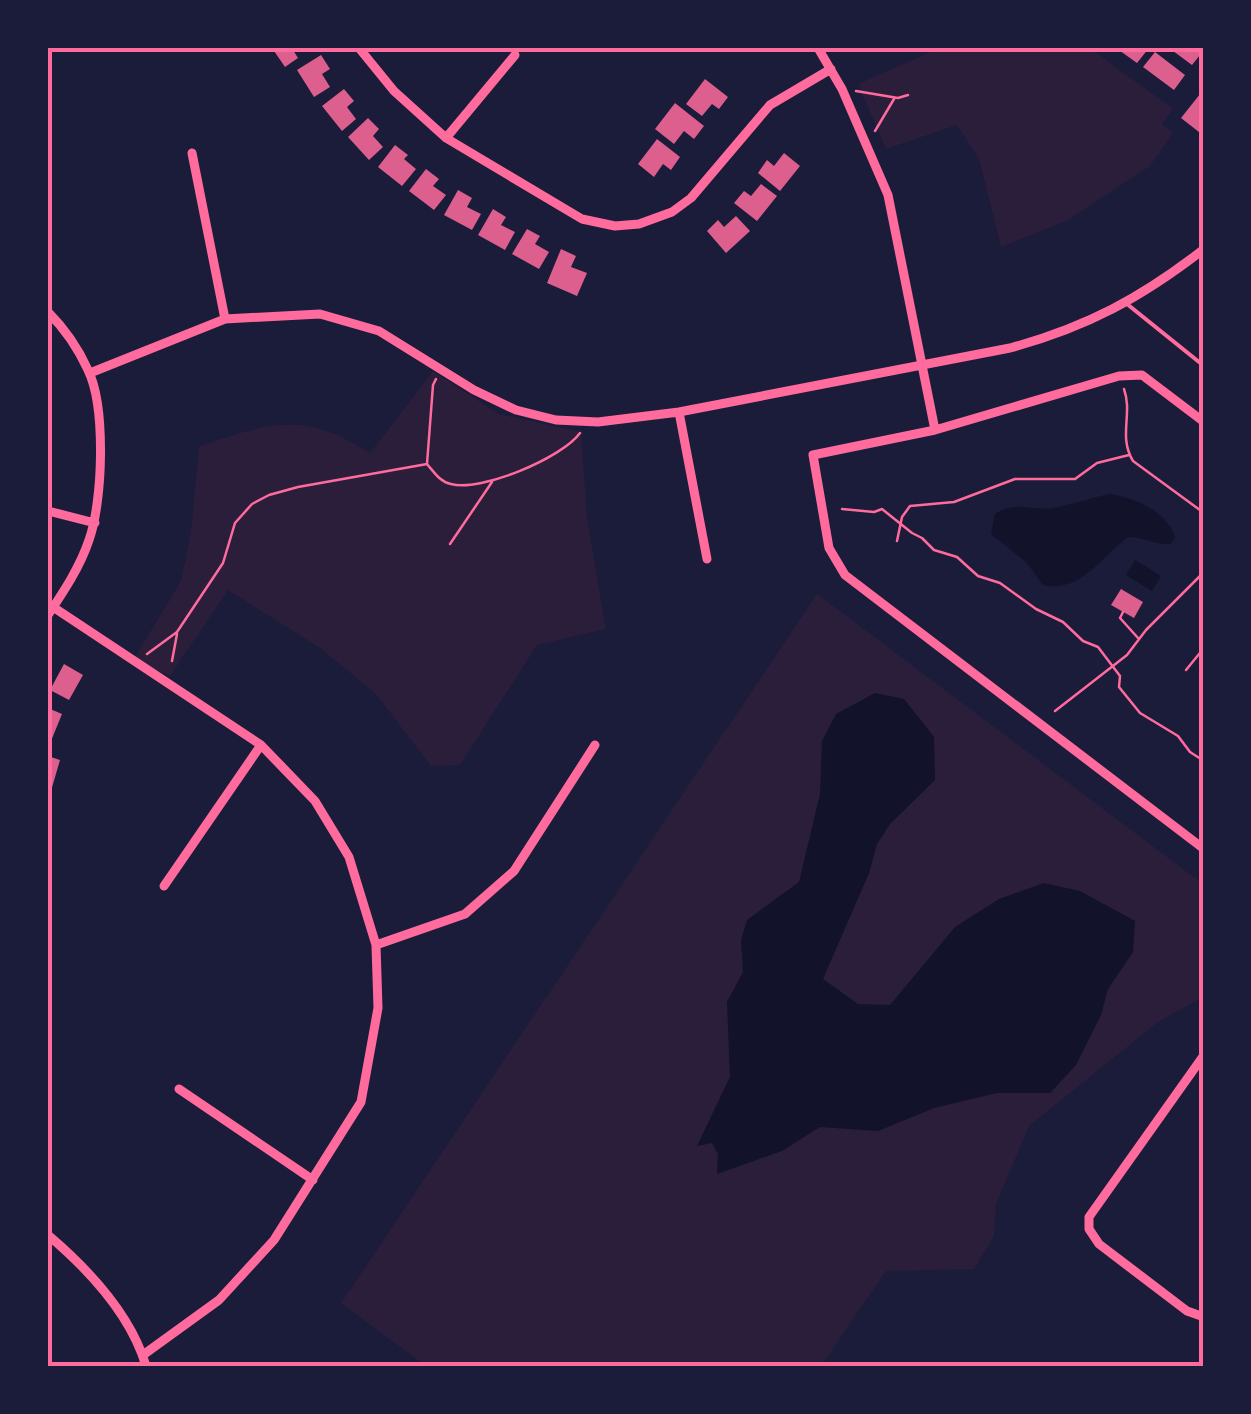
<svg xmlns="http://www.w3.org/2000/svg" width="1251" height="1414" font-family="Ubuntu,sans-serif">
<rect width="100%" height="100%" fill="#1b1b3a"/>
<path fill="#2a1e3b" d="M 934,48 L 1090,48 L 1173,109 L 1162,124 L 1173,133 L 1150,166 L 1068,220 L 1001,247 L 979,159 L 957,125 L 886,149 L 858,84 L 935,50 Z
M 433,371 L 499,414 L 581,432 L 587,518 L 606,629 L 537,645 L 460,765 L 431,766 L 375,693 L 320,648 L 228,590 L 170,676 L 133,660 L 181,581 L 191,532 L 199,446 C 270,423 304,410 370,453 Z
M 817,594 L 1203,884 L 1203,997 L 1158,1022 L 1029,1126 L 996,1204 L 994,1236 L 974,1269 L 886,1271 L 821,1366 L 426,1366 L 341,1303 Z"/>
<path fill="#12122b" d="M 1109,494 C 1133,497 1169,512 1175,538 L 1170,544 C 1160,546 1143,537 1128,537 C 1100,558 1081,593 1043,585 L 1027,563 L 991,534 L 995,514 C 1015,500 1030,511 1052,508 C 1072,505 1090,498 1109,494 Z
M 1135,560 L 1161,576 L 1152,591 L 1126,575 Z
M 875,693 L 904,699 L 934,737 L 935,780 L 890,824 L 877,844 L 869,873 L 823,979 L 858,1004 L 890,1005 L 955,927 L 999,899 L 1044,883 L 1080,891 L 1135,921 L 1133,952 L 1108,989 L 1101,1015 L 1076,1065 L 1050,1093 L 997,1093 L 934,1108 L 878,1131 L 820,1127 L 782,1151 L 717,1174 L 718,1154 L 712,1143 L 697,1146 L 730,1077 L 727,1002 L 743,972 L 741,940 L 747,920 L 799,882 L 820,794 L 822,741 L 836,714 Z"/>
<path fill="#dd5f8e" d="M 272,48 L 297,48 L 293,50 L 298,58 L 285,67 Z
M 1116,48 L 1149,48 L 1137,63 Z
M 1169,48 L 1202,48 L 1204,50 L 1192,65 Z
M 1155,52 L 1185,75 L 1174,90 L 1143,67 Z
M 321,55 L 330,69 L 322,74 L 330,87 L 314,97 L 297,70 Z
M 705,79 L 728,97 L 719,109 L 712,104 L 702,116 L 686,104 Z
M 344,89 L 354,101 L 347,107 L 356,119 L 342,131 L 322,106 Z
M 1204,89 L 1204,136 L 1181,118 Z
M 675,103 L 704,126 L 694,139 L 684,131 L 674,144 L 655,129 Z
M 368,118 L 379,129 L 373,136 L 383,147 L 369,160 L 348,137 Z
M 657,139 L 680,157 L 671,170 L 663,164 L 654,177 L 638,164 Z
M 395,145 L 408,155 L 404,159 L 416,169 L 402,186 L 378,167 Z
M 784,153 L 800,166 L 780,191 L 758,173 L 767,160 L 774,166 Z
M 426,169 L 439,179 L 433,186 L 446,195 L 434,210 L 409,191 Z
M 761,184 L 777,196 L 757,221 L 734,203 L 744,191 L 751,196 Z
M 458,190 L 472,198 L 467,207 L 481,214 L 472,230 L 444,215 Z
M 493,209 L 506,217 L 501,225 L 515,232 L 505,250 L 478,235 Z
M 736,216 L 750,231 L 726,253 L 707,231 L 718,220 L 724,227 Z
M 527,229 L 540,236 L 535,244 L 549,252 L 539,269 L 512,254 Z
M 561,249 L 576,256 L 571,267 L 587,273 L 577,296 L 547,283 Z
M 1121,589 L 1143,602 L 1134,618 L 1111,605 Z
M 64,664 L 83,675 L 69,700 L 50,690 Z
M 48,708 L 62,714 L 51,741 L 48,740 Z
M 48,756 L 60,760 L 51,791 L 48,790 Z"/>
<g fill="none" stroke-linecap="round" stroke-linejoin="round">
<path stroke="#ff6b9d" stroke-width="2.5" d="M 856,91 L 898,98 L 908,95
M 875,131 L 894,99
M 436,379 L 433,385 L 427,464 C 434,472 440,482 451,484 C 481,492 562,458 580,433
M 1124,389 C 1133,414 1118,436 1133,461 L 1204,513
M 842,509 L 874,512 L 882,509 L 912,533 L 922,538 L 934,550 L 957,557 L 978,576 L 1000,583 L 1036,609 L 1063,622 L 1083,641 L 1098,647 L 1120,676 L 1119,687 L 1140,713 L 1178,736 L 1190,752 L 1204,761
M 897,541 L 902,517 L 910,506 L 954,502 L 1015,479 L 1075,479 L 1097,463 L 1129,455
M 450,544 L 492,482
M 1123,612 L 1120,618 L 1138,638
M 147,654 L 177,632 L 223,563 L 235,523 L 252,504 L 269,495 L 298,487 L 427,464
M 172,661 L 177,634
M 1186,670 L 1204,648
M 1055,711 L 1127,655 L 1146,630 L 1204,572"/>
<path stroke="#ff6b9d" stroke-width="4" d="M 1127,304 L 1204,366"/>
<path stroke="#ff6b9d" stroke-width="9" d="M 359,48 L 394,91 L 446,138 L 582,219 L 615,226 L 639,224 L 672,212 L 691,198 L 770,105 L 831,69
M 818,48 L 842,89 L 888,195 L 935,430
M 446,138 L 515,55
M 192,153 L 225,319
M 48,312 C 64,328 78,348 88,370 C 106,407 103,501 89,540 C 80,567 64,591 48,615
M 90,373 L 225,319 L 320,314 L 379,331 L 474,390 L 516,410 L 556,420 L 598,422 L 679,412 L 1010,348 C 1087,327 1141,298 1204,249
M 679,412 L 707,559
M 1204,422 L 1142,375 L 1119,376 L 935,430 L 813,455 L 829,548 L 845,575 L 1204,849
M 48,511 L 95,523
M 53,607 L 261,745 L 315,801 L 349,857 L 376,945 L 378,1008 L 361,1102 L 274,1240 L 219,1300 L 143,1355
M 164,886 L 261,745
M 376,945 L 465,914 L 514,871 L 595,745
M 1204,1055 L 1089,1217 L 1089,1229 L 1099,1244 L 1187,1311 L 1204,1317
M 179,1089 L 313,1180
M 48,1235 C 88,1269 131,1315 146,1366"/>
</g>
<rect width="1251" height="1414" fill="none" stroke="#1b1b3a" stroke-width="100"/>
<rect x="50" y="50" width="1151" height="1314" fill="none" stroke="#ff6b9d" stroke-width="4"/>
</svg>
